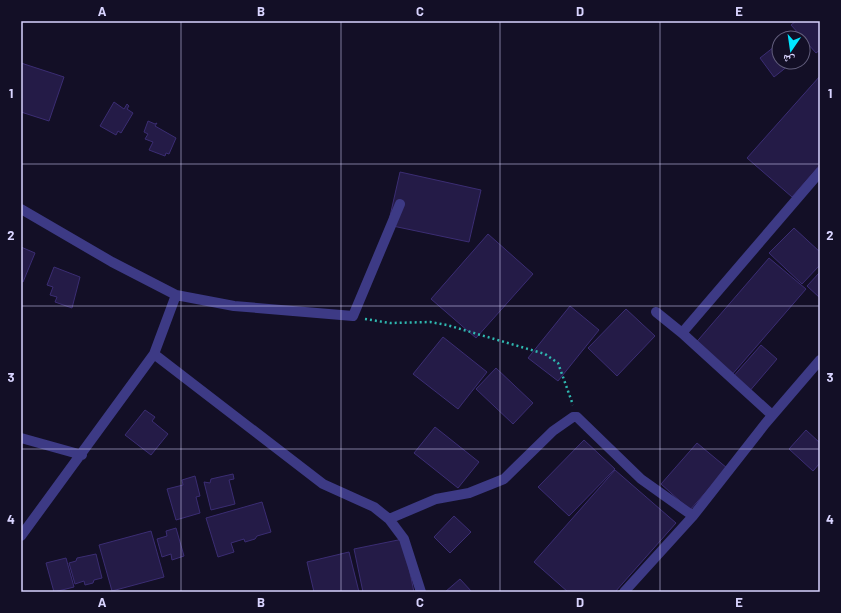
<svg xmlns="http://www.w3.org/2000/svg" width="841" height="613" font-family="Barlow,'Noto Naskh Arabic',sans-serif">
<rect width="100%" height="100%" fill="#130f26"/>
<path fill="#241b47" stroke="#3b2d73" d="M 796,21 L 820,21 L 820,50 L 816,53 L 791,25 Z
M 779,43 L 779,62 L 793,62 L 774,77 L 760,58 Z
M 21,63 L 64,77 L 49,121 L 21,112 Z
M 820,76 L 820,165 L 792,197 L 747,158 Z
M 114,102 L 124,109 L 127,104 L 129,106 L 127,109 L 133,113 L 121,133 L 118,131 L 116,135 L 100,126 Z
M 148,121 L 155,124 L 157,123 L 155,126 L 176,138 L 169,154 L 166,153 L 165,156 L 149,150 L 153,142 L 145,139 L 148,134 L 144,132 Z
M 400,172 L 481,190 L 469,242 L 388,225 Z
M 794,228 L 820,252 L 820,265 L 802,284 L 769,253 Z
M 488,234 L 533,274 L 476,338 L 431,299 Z
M 21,247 L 35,253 L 23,282 L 21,281 Z
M 769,258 L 806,289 L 730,377 L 693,346 Z
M 54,267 L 80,277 L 72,308 L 55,302 L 57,297 L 50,295 L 53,287 L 47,285 Z
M 820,272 L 820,298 L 807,286 Z
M 570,306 L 599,330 L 558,381 L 528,358 Z
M 626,309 L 655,336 L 617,376 L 588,348 Z
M 443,337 L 487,372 L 458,409 L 413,374 Z
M 761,345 L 777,359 L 748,393 L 731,379 Z
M 496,368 L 533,403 L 513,424 L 476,389 Z
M 145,410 L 155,417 L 152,421 L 168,434 L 151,455 L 125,435 Z
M 435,427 L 479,462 L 458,488 L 414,453 Z
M 806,430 L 820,443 L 820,463 L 813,471 L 789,449 Z
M 584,440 L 615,469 L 569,516 L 538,487 Z
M 697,443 L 727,468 L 690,510 L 661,484 Z
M 615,470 L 676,523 L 615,592 L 568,592 L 534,562 Z
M 233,474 L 234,479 L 229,480 L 235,504 L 211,510 L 204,482 L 210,483 L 211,479 Z
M 195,476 L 200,496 L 196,497 L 200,513 L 176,520 L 167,489 L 183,485 L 182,480 Z
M 262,502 L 271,532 L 257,536 L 255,539 L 245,542 L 244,539 L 231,543 L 234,552 L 218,557 L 206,518 Z
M 454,516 L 471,532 L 450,553 L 434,537 Z
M 176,528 L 184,556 L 172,560 L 171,554 L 162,557 L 157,539 L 167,536 L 166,531 Z
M 151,531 L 164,577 L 112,591 L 99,545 Z
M 403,539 L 414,592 L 363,592 L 354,549 Z
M 349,552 L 359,592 L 314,592 L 307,562 Z
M 96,554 L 102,578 L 94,580 L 93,583 L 85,585 L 84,581 L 75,584 L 69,563 L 76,561 L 77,558 Z
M 66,558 L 74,587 L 54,592 L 46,563 Z
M 460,579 L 472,592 L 445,592 Z"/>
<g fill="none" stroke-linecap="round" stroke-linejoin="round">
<path stroke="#2fb8b0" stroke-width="2.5" stroke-dasharray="2 3" stroke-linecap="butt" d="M 365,319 L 390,323 L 430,322 L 447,325 L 545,354 L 558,363 L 573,405"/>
<path stroke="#3d3a85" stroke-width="10" d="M 21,209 L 112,262 L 176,295
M 656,312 L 682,333
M 154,354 L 176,295 L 234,306 L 353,316 L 400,204
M 772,415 L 682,333 L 820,172
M 21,438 L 82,455
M 389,519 L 436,499 L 469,493 L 504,479 L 553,431 L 573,417 L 577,417 L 641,479 L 693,516
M 21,536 L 154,354 L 323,484 L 374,507 L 389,519 L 404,539 L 421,592
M 624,592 L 693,516 L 765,424 L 820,360"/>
</g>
<path fill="none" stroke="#d9d4ff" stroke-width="1" stroke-opacity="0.55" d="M 181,21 L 181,592M 341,21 L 341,592M 500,21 L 500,592M 660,21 L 660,592M 21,164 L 820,164M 21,306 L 820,306M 21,449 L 820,449"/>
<rect width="841" height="613" fill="none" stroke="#130f26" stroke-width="44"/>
<g transform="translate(791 50) rotate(193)"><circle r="19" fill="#130f26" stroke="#625e7d"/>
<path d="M0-3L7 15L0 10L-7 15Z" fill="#00e5ff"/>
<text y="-6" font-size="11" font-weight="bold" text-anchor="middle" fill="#d9d4ff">ش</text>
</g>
<rect x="22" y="22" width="797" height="569" fill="none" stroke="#d9d4ff" stroke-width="1.5"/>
<g font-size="13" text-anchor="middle" font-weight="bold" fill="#d9d4ff">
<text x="102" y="16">A</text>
<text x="261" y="16">B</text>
<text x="420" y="16">C</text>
<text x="580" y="16">D</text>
<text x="739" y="16">E</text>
<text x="11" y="98">1</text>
<text x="830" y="98">1</text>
<text x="11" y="240">2</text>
<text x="830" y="240">2</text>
<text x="11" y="382">3</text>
<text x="830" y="382">3</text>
<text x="11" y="524">4</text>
<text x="830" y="524">4</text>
<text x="102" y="607">A</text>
<text x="261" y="607">B</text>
<text x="420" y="607">C</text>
<text x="580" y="607">D</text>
<text x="739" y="607">E</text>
</g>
</svg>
